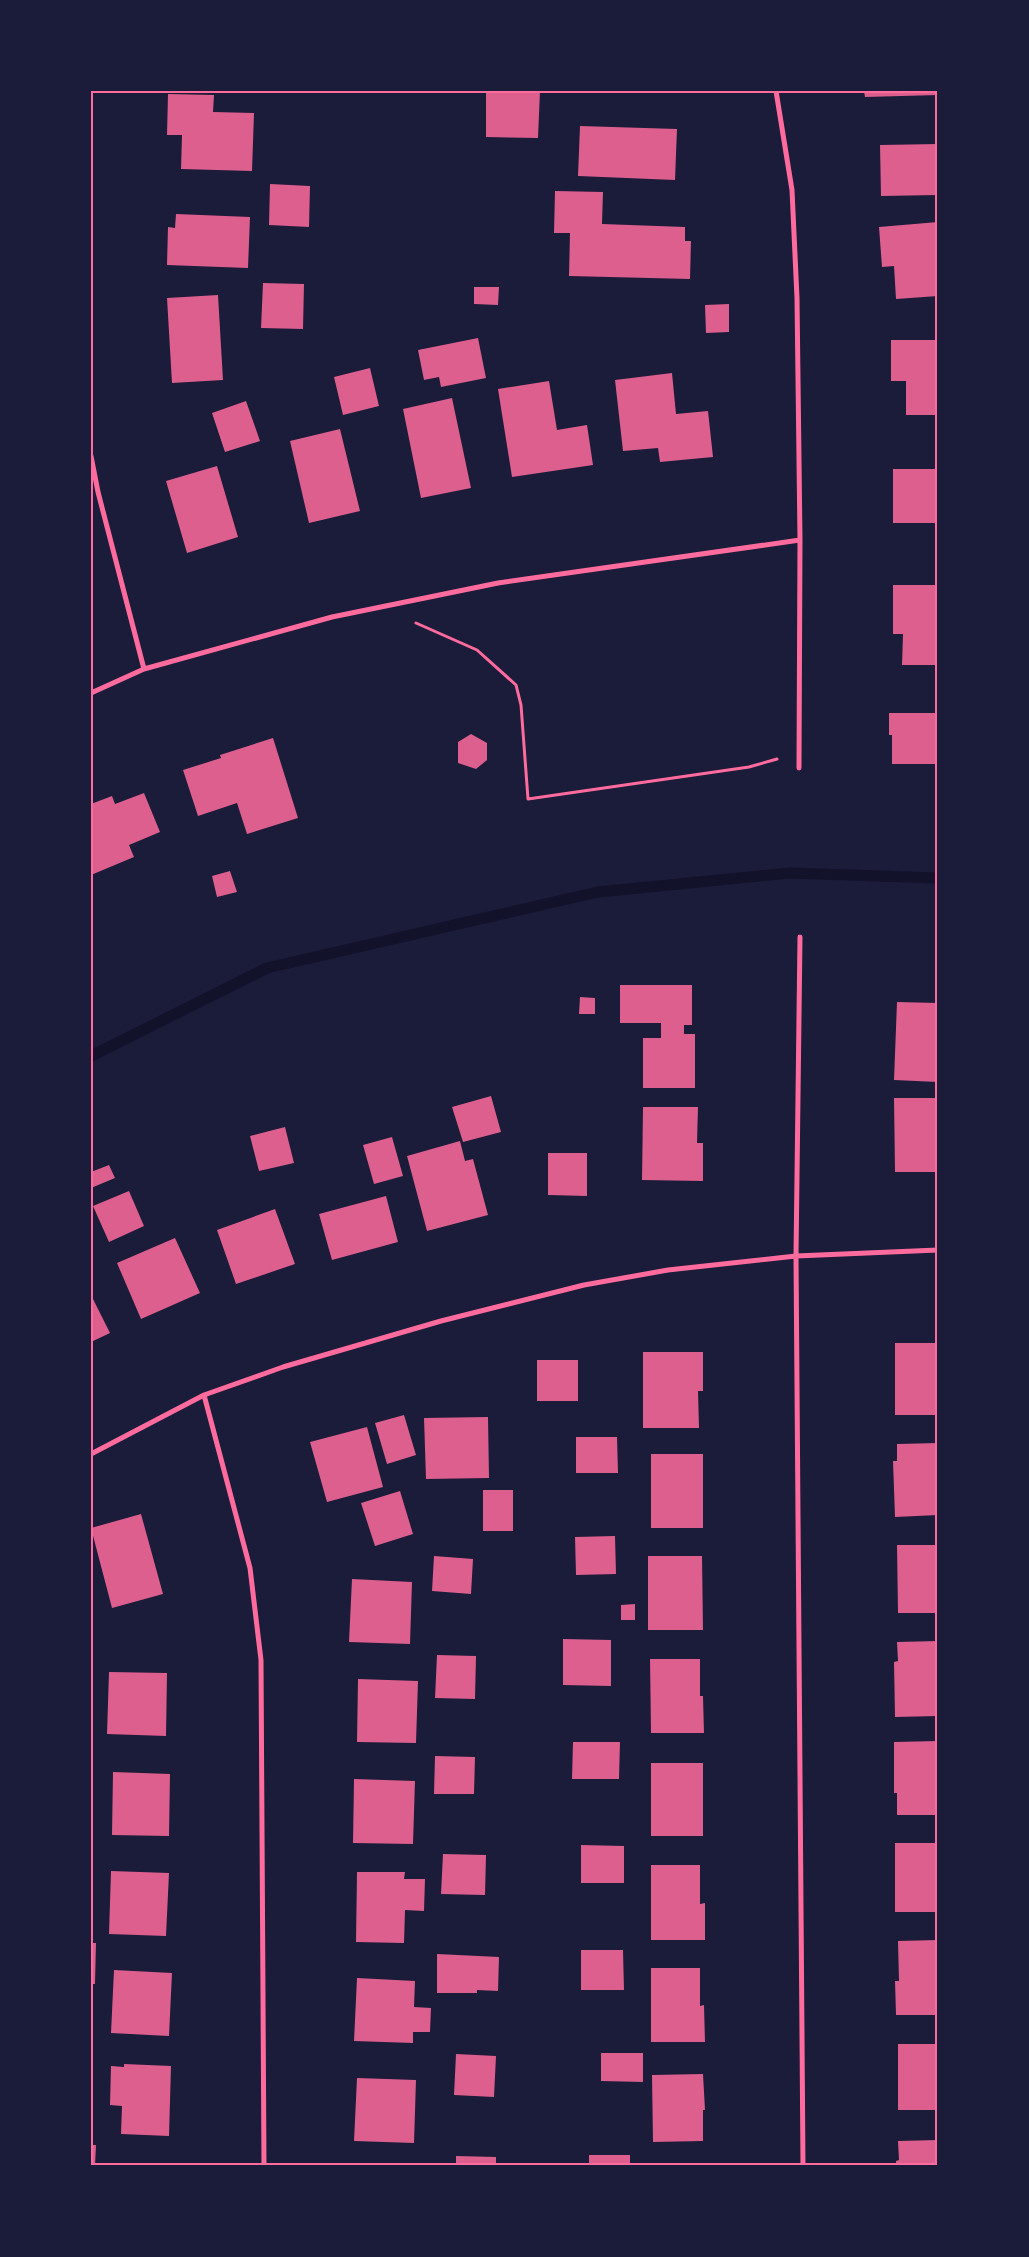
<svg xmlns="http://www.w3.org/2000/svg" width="1029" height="2257" font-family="'Space Grotesk',sans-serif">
<rect width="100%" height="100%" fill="#1b1b3a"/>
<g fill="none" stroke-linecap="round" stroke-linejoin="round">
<path stroke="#12122b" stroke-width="11" d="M 91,1056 L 267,968 L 598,892 L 790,873 L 938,878"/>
</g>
<path fill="#dd5f8e" d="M 486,91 L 540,91 L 538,138 L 486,137 Z
M 864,91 L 938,91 L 938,95 L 865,97 Z
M 168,94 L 214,95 L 213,112 L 254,113 L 252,171 L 181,169 L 182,135 L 167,135 Z
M 580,126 L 677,129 L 675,180 L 578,176 Z
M 938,144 L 938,195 L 881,196 L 880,145 Z
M 270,184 L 310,186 L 309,227 L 269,225 Z
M 555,191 L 603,192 L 602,224 L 685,227 L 685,241 L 691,241 L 690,279 L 569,276 L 570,233 L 554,233 Z
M 176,214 L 250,217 L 248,268 L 167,265 L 168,227 L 175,228 Z
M 938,222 L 938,296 L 896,299 L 894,266 L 882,267 L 879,227 Z
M 263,283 L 304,284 L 303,329 L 261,328 Z
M 474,287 L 499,287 L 498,305 L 474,304 Z
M 218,295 L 223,380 L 172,383 L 167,298 Z
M 729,304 L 729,332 L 706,333 L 705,305 Z
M 478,338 L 486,378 L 441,387 L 439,377 L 424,380 L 418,350 Z
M 891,340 L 935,340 L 938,358 L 938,415 L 906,415 L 906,381 L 891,381 Z
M 370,368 L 379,406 L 343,415 L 334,377 Z
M 672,373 L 676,414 L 708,411 L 713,457 L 660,462 L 658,448 L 623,451 L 615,380 Z
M 549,381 L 557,430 L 587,425 L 593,465 L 512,477 L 498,389 Z
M 452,398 L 471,488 L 421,498 L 403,409 Z
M 246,401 L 260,441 L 225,452 L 212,413 Z
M 340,429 L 360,511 L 309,523 L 290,441 Z
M 217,466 L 238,537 L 187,553 L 166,481 Z
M 893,469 L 938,469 L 938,523 L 893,523 Z
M 893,585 L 937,585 L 938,665 L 902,665 L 903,634 L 893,634 Z
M 889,713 L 938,713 L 938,764 L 892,764 L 892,735 L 889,735 Z
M 471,734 L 487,743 L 487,760 L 476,769 L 458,763 L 458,742 Z
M 273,738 L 298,818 L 247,834 L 237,803 L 198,816 L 183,770 L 221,758 L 220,755 Z
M 144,793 L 160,832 L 129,845 L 134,857 L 91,875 L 91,804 L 112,796 L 115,804 Z
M 230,871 L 237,892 L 217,897 L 212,876 Z
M 620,985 L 692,985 L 692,1025 L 684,1025 L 684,1034 L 695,1034 L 695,1088 L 643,1088 L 643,1038 L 661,1038 L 661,1023 L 620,1023 Z
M 580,997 L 595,998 L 595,1014 L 579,1014 Z
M 897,1002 L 938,1003 L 938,1082 L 894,1080 Z
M 491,1096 L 501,1132 L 463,1142 L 452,1107 Z
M 894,1098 L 938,1098 L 938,1172 L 895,1172 Z
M 643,1107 L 698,1107 L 697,1143 L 703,1143 L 703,1181 L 642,1180 Z
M 285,1127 L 294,1163 L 259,1171 L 250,1136 Z
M 392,1137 L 403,1176 L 374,1184 L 363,1145 Z
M 460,1141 L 465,1161 L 473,1159 L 488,1215 L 427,1231 L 407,1156 Z
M 548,1153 L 587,1153 L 587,1196 L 548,1195 Z
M 109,1165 L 115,1178 L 91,1188 L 91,1172 Z
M 129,1191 L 144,1226 L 109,1242 L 93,1206 Z
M 386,1196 L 398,1242 L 332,1260 L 319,1214 Z
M 275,1209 L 295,1264 L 236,1284 L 217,1230 Z
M 175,1238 L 200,1293 L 141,1319 L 117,1263 Z
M 91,1295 L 110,1333 L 91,1342 Z
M 895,1343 L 938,1343 L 938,1415 L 895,1415 Z
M 643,1352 L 703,1352 L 703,1391 L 698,1391 L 699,1428 L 643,1428 Z
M 537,1360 L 578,1360 L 578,1401 L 537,1401 Z
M 404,1415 L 416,1455 L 387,1464 L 375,1423 Z
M 488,1417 L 489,1478 L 426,1479 L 424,1418 Z
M 367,1427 L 383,1487 L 327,1502 L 310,1442 Z
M 576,1437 L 617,1437 L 618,1473 L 576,1473 Z
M 938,1443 L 938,1515 L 895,1517 L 893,1461 L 897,1461 L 897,1444 Z
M 651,1454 L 703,1454 L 703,1528 L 651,1528 Z
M 483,1490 L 513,1490 L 513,1531 L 483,1531 Z
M 400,1491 L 413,1534 L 375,1546 L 361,1503 Z
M 141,1514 L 163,1594 L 112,1608 L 91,1528 Z
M 615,1536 L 616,1574 L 576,1575 L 575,1537 Z
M 897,1545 L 938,1545 L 938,1613 L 898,1613 Z
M 434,1556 L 473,1559 L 471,1594 L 432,1591 Z
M 648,1556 L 702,1556 L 703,1630 L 648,1630 Z
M 352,1579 L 412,1582 L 410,1644 L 349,1642 Z
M 635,1604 L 635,1620 L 621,1620 L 621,1605 Z
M 563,1639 L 611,1640 L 611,1686 L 563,1685 Z
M 938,1641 L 938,1716 L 895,1717 L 894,1662 L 898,1661 L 897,1642 Z
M 437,1655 L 476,1656 L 475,1699 L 435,1698 Z
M 650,1659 L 700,1659 L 700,1696 L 703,1696 L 704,1733 L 651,1733 Z
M 109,1672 L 167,1673 L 166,1736 L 107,1734 Z
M 358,1679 L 418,1681 L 416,1743 L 357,1742 Z
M 938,1741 L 938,1815 L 897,1815 L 897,1793 L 894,1793 L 894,1742 Z
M 573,1742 L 620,1742 L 619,1779 L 572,1779 Z
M 435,1756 L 475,1757 L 474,1794 L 434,1794 Z
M 651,1763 L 703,1763 L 703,1836 L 651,1836 Z
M 113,1772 L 170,1774 L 169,1836 L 112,1835 Z
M 354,1779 L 415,1781 L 413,1844 L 353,1843 Z
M 895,1843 L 938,1843 L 938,1912 L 895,1912 Z
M 581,1845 L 624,1846 L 624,1883 L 581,1883 Z
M 443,1854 L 486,1855 L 485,1895 L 441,1894 Z
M 651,1865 L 700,1865 L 700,1904 L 705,1903 L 705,1940 L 651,1940 Z
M 111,1871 L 169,1873 L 166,1936 L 109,1934 Z
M 357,1872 L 405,1872 L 404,1879 L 425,1879 L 424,1911 L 405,1910 L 404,1943 L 356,1942 Z
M 938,1940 L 938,2015 L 896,2015 L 895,1981 L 899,1981 L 898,1941 Z
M 91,1943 L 96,1943 L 95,1984 L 91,1984 Z
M 581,1950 L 623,1950 L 624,1990 L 581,1990 Z
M 437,1954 L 499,1957 L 498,1991 L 477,1990 L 477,1993 L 437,1993 Z
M 651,1968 L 700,1968 L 700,2006 L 704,2005 L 705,2042 L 651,2042 Z
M 114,1970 L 172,1973 L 169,2036 L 111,2033 Z
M 357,1978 L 415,1981 L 414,2007 L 431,2008 L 430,2032 L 413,2032 L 413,2043 L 354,2041 Z
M 898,2044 L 938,2044 L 938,2110 L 898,2110 Z
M 601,2053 L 643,2053 L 643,2082 L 601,2081 Z
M 456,2054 L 496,2056 L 494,2097 L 454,2095 Z
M 124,2064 L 171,2066 L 169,2136 L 121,2134 L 122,2106 L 110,2105 L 111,2066 L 124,2067 Z
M 703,2074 L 705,2110 L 703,2110 L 703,2141 L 653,2142 L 652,2075 Z
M 357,2078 L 416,2080 L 414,2143 L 354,2141 Z
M 938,2140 L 938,2166 L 896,2166 L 896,2161 L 899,2160 L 898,2141 Z
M 91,2145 L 96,2145 L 95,2166 L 91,2166 Z
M 589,2155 L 630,2155 L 630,2166 L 589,2166 Z
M 456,2156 L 496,2157 L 496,2166 L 456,2166 Z"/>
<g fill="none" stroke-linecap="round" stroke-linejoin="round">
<path stroke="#ff6b9d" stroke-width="3" d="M 416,623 L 477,650 L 516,685 L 521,705 L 528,799 L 749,767 L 777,759"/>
<path stroke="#ff6b9d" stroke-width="5" d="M 776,91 L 792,190 L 797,298 L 800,540 L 799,768
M 91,456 L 98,492 L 144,669
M 91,693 L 144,669 L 332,617 L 498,583 L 800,540
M 800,937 L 796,1256 L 803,2166
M 204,1395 L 250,1568 L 261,1660 L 264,2166
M 91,1454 L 204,1395 L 283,1367 L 441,1321 L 584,1285 L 668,1270 L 796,1256 L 938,1250"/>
</g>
<rect width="1029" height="2257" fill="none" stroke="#1b1b3a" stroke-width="185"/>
<rect x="92" y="92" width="844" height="2072" fill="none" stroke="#ff6b9d" stroke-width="2"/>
</svg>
